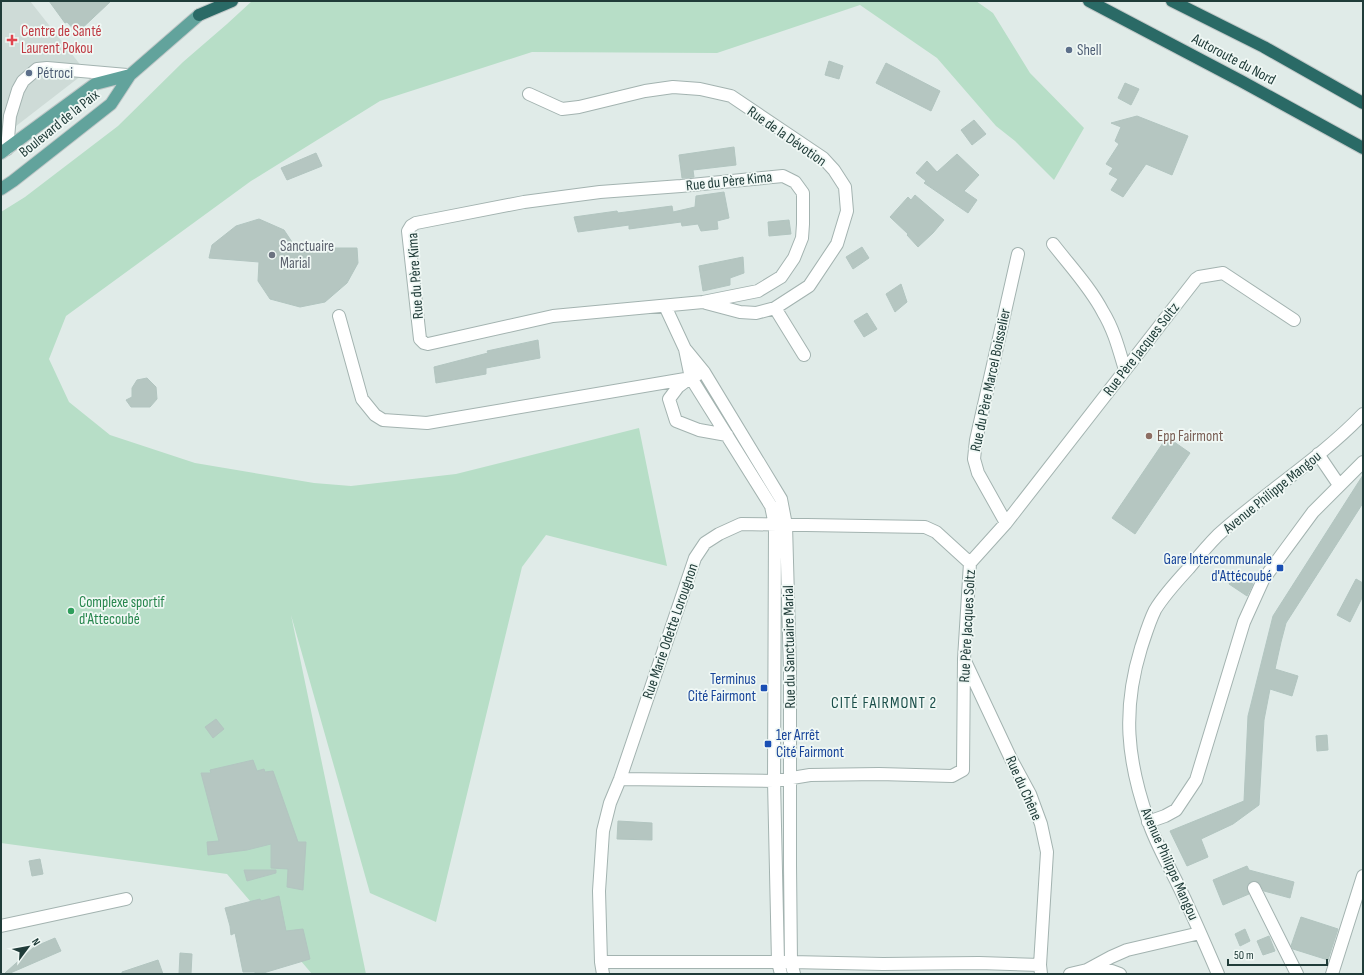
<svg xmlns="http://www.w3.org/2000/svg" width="1364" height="975" font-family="'Sofia Sans Condensed',sans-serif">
<rect width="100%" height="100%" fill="#e0ebe8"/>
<path fill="#cedbd7" d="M 1,1 L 30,1 L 86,72 L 7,133 L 1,126 Z"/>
<path fill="#b7dec7" d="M 252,1 L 976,1 L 993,13 L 1030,73 L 1084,128 L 1054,180 L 1015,141 L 996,126 L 937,58 L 860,5 L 717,53 L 532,52 L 380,101 L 251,181 L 66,316 L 49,359 L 69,402 L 110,435 L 195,463 L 314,483 L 351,486 L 456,474 L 639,428 L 667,566 L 546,535 L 522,567 L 436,922 L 370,893 L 291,615 L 366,974 L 312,974 L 227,874 L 1,843 L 1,212 L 25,197 L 118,126 L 183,62 L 227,24 Z"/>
<path fill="#b5c6c1" stroke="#b2c5c0" d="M 49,1 L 111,1 L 77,33 L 67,22 L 65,23 Z
M 829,61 L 843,66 L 839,79 L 825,75 Z
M 886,63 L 940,91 L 931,111 L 876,83 Z
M 1125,83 L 1139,89 L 1131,105 L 1118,98 Z
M 1137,116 L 1188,136 L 1172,175 L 1146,164 L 1123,197 L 1111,190 L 1118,179 L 1109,174 L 1113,168 L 1106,164 L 1119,144 L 1115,141 L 1121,127 L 1111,123 Z
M 974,120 L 986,134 L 972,145 L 961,130 Z
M 734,147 L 736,165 L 693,170 L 694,177 L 682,178 L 679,155 Z
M 316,153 L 322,166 L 287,180 L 281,168 Z
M 957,154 L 979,175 L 964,191 L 977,200 L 968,213 L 924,183 L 926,181 L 916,173 L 927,161 L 937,172 Z
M 724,192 L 729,218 L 717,221 L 718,229 L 701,231 L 698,224 L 682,226 L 681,222 L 629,229 L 629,225 L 578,232 L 574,217 L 617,211 L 618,213 L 672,206 L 673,212 L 695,207 L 696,196 Z
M 915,195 L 944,220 L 933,233 L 918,247 L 907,235 L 908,234 L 890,217 L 908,197 L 911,200 Z
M 259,219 L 284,230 L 296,248 L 357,248 L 358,263 L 347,283 L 325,302 L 300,307 L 270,299 L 258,281 L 259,262 L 209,258 L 212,245 L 236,226 Z
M 789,220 L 791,234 L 769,236 L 768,222 Z
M 862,247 L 869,258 L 853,269 L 846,257 Z
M 743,257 L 744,273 L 730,278 L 730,285 L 703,291 L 699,266 Z
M 901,284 L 907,302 L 895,312 L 886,294 Z
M 867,313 L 877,329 L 864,337 L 854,321 Z
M 538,340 L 540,358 L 486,368 L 486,374 L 436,383 L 434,367 L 488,353 L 487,351 Z
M 147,378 L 156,387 L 157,399 L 150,407 L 131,407 L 126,400 L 132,397 L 132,388 L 137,380 Z
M 1167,437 L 1190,453 L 1135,534 L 1112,518 Z
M 1363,475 L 1363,503 L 1286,623 L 1281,642 L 1275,669 L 1298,676 L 1292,696 L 1270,689 L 1264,720 L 1259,805 L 1233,824 L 1201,839 L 1208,857 L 1187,866 L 1170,831 L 1244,801 L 1248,716 L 1273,616 Z
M 1236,573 L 1253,584 L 1247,596 L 1229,584 Z
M 1356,579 L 1363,583 L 1363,596 L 1350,622 L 1337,615 Z
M 216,719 L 224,729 L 213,738 L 205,727 Z
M 1327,735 L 1328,750 L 1317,751 L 1316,736 Z
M 253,760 L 257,771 L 264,769 L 265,772 L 273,771 L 298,842 L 306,842 L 303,890 L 287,887 L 288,869 L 271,868 L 271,844 L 247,850 L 208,855 L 207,842 L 219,841 L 201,773 L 211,773 L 210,770 Z
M 618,821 L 652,823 L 652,840 L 617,839 Z
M 40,859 L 43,874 L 32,876 L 29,861 Z
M 1247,866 L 1249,870 L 1294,882 L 1290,898 L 1264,891 L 1258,882 L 1254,881 L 1250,882 L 1248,884 L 1247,888 L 1249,894 L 1223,905 L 1213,880 Z
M 244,870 L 276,870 L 276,873 L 247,881 Z
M 279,896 L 286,931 L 303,929 L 310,959 L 260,974 L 255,974 L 255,972 L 243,972 L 235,933 L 231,935 L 230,926 L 225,908 L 260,899 L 261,901 Z
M 1301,917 L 1338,929 L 1328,960 L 1293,949 L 1291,946 Z
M 1245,929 L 1250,941 L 1240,946 L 1235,934 Z
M 1269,936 L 1275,951 L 1263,955 L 1257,941 Z
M 55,938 L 61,951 L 8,974 L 5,974 L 5,973 L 34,947 Z
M 180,953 L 192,954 L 191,974 L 179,974 Z
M 158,960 L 163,974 L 122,974 L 122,972 Z"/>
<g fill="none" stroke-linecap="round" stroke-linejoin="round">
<defs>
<path id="minor" d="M 529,94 L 562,109 L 579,107 L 645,91 L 673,87 L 700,89 L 731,96 L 823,158 L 834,170 L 845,187 L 847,211 L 837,244 L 809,286 L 775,308 L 756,313 L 740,312 L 706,303
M 7,149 L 10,116 L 18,90 L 23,81 L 37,69 L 47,68 L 127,75
M 783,176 L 795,182 L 803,193 L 803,224 L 802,238 L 794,258 L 781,277 L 758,291 L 703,302 L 553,316 L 428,344 L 424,343 L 420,339 L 408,231 L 411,226 L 416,223 L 524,202 L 600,192 L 681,186 Z
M 1053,244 C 1070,266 1090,287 1103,312 C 1114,330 1119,350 1125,370
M 665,306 L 685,349 L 691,378 L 771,506 L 775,525 L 774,781 L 778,962 L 781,974
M 775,308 L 804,355
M 339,316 L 362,399 L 375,415 L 383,420 L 427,423 L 691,378 L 697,375
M 686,350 L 704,372 L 781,499 L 786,525 L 790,671 L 790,865 L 791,962 L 794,974
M 690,378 L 678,387 L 669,399 L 676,421 L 699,430 L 727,435
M 1318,454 L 1339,485
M 1006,523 L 978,473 L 974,459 L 976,440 L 1018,254
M 965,661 L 1011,759 L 1030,794 L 1041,824 L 1047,852 L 1040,965 L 1041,974
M 620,779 L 774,781 L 810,775 L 879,774 L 952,776 L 963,770 L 964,659 L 970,563 L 1006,523 L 1196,279 L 1199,277 L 1223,273 L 1294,320
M 1148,822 L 1165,816 L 1176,810 L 1196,780 L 1244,622 L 1263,580 L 1313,512 L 1363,462
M 1254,888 L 1297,974
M 1,926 L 126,899
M 601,962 L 791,962 L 883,964 L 979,963 L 1040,965
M 1088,970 L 1112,971 L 1120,974
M 603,974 L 601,962 L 599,891 L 603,831 L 610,803 L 620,779 L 695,558 L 705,543 L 719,534 L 741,524 L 925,527 L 936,532 L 970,563
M 1070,974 L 1087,970 L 1111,957 L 1127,950 L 1200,933
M 1218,974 C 1206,946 1194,918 1181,891 C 1170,867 1156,845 1148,820 C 1127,760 1122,710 1141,648 C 1145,636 1149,622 1155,610 C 1164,595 1177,581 1189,568 C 1198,557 1208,545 1218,535 C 1264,493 1320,459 1363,414
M 1332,974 L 1363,876"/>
<path id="major" d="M 1,153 L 95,84 L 130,75
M 1,189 L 13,181 L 111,104 L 130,75 L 199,15"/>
<path id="highway" d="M 1089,1 L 1241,81 L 1363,148
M 1172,1 L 1264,47 L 1363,103
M 199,15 L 232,1"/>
</defs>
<use href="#minor" stroke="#a3b3b0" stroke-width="14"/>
<use href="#major" stroke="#c1c8c8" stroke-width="14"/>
<use href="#highway" stroke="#c1c8c8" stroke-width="14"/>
<use href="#minor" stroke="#fff" stroke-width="12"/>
<use href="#major" stroke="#62a39c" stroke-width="12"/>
<use href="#highway" stroke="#2a6a66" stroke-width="12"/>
</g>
<path fill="#e0444e" stroke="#f0f8f5" stroke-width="1.5" d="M10 34h4v4h4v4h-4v4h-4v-4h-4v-4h4z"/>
<g fill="#5c6f8a" stroke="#f0f8f5" stroke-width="1.5">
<circle cx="1069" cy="50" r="4"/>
<circle cx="29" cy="73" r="4"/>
</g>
<circle fill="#6b7280" stroke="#f0f8f5" stroke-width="1.5" cx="272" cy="255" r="4"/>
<circle fill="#8d6e63" stroke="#f0f8f5" stroke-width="1.5" cx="1149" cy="436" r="4"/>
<g fill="#1a4fb4" stroke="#f0f8f5" stroke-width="1.5">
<rect x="1276" y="564" width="8" height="8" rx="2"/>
<rect x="760" y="684" width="8" height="8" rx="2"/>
<rect x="764" y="740" width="8" height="8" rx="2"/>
</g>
<circle fill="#2e9e5b" stroke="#f0f8f5" stroke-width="1.5" cx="71" cy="611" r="4"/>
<g text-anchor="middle" stroke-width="3.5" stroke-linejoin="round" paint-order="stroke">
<g font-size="15" fill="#be3a42" stroke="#f0f8f5" text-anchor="start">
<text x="21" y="36">Centre de Santé<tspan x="21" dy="17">Laurent Pokou</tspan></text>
</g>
<g font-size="15" fill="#4e5e75" stroke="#f0f8f5" text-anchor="start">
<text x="1077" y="55">Shell</text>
<text x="37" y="78">Pétroci</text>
</g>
<g font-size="15" fill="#203c39" stroke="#f0f8f5">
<text transform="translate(1234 59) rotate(28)" y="5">Autoroute du Nord</text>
<text transform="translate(59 123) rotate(-39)" y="5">Boulevard de la Paix</text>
<text transform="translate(787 136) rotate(35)" y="5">Rue de la Dévotion</text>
<text transform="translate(729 181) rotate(-6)" y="5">Rue du Père Kima</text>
<text transform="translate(415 276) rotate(-94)" y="5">Rue du Père Kima</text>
<text transform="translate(1141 349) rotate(-52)" y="5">Rue Père Jacques Soltz</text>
<text transform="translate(990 380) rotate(-78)" y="5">Rue du Père Marcel Boisselier</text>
<text transform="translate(1272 492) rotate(-39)" y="5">Avenue Philippe Mangou</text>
<text transform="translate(967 626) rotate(-87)" y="5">Rue Père Jacques Soltz</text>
<text transform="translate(670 631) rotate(-71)" y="5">Rue Marie Odette Lorougnon</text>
<text transform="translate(789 647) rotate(-91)" y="5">Rue du Sanctuaire Marial</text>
<text transform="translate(1024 788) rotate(66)" y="5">Rue du Chêne</text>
<text transform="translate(1170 864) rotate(66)" y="5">Avenue Philippe Mangou</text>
</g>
<g font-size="15" fill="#5b616d" stroke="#f0f8f5" text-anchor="start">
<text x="280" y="251">Sanctuaire<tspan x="280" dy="17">Marial</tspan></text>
</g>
<g font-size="15" fill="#785e54" stroke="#f0f8f5" text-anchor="start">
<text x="1157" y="441">Epp Fairmont</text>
</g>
<g font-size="15" fill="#164399" stroke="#f0f8f5" text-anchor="end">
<text x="1272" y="564">Gare Intercommunale<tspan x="1272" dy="17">d'Attécoubé</tspan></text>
<text x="756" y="684">Terminus<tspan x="756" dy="17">Cité Fairmont</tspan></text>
<text x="776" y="740" text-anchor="start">1er Arrêt<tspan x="776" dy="17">Cité Fairmont</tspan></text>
</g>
<g font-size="15" fill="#27864d" stroke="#f0f8f5" text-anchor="start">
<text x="79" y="607">Complexe sportif<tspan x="79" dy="17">d'Attecoubé</tspan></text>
</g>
<g font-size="16" letter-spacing="1" fill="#1b4f4a" stroke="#f0f8f5">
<text x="884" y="708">CITÉ FAIRMONT 2</text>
</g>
</g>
<rect width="1364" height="975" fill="none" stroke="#203c39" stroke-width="4"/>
<g transform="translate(28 947) rotate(58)" stroke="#f0f8f5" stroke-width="3" paint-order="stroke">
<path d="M0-3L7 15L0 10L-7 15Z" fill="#203c39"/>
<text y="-6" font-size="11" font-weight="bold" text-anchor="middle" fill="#203c39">N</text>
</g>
<path d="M1228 959v6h99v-6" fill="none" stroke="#203c39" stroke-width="2"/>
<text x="1234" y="959" font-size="12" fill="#203c39" stroke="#f0f8f5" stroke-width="3" paint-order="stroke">50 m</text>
</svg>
